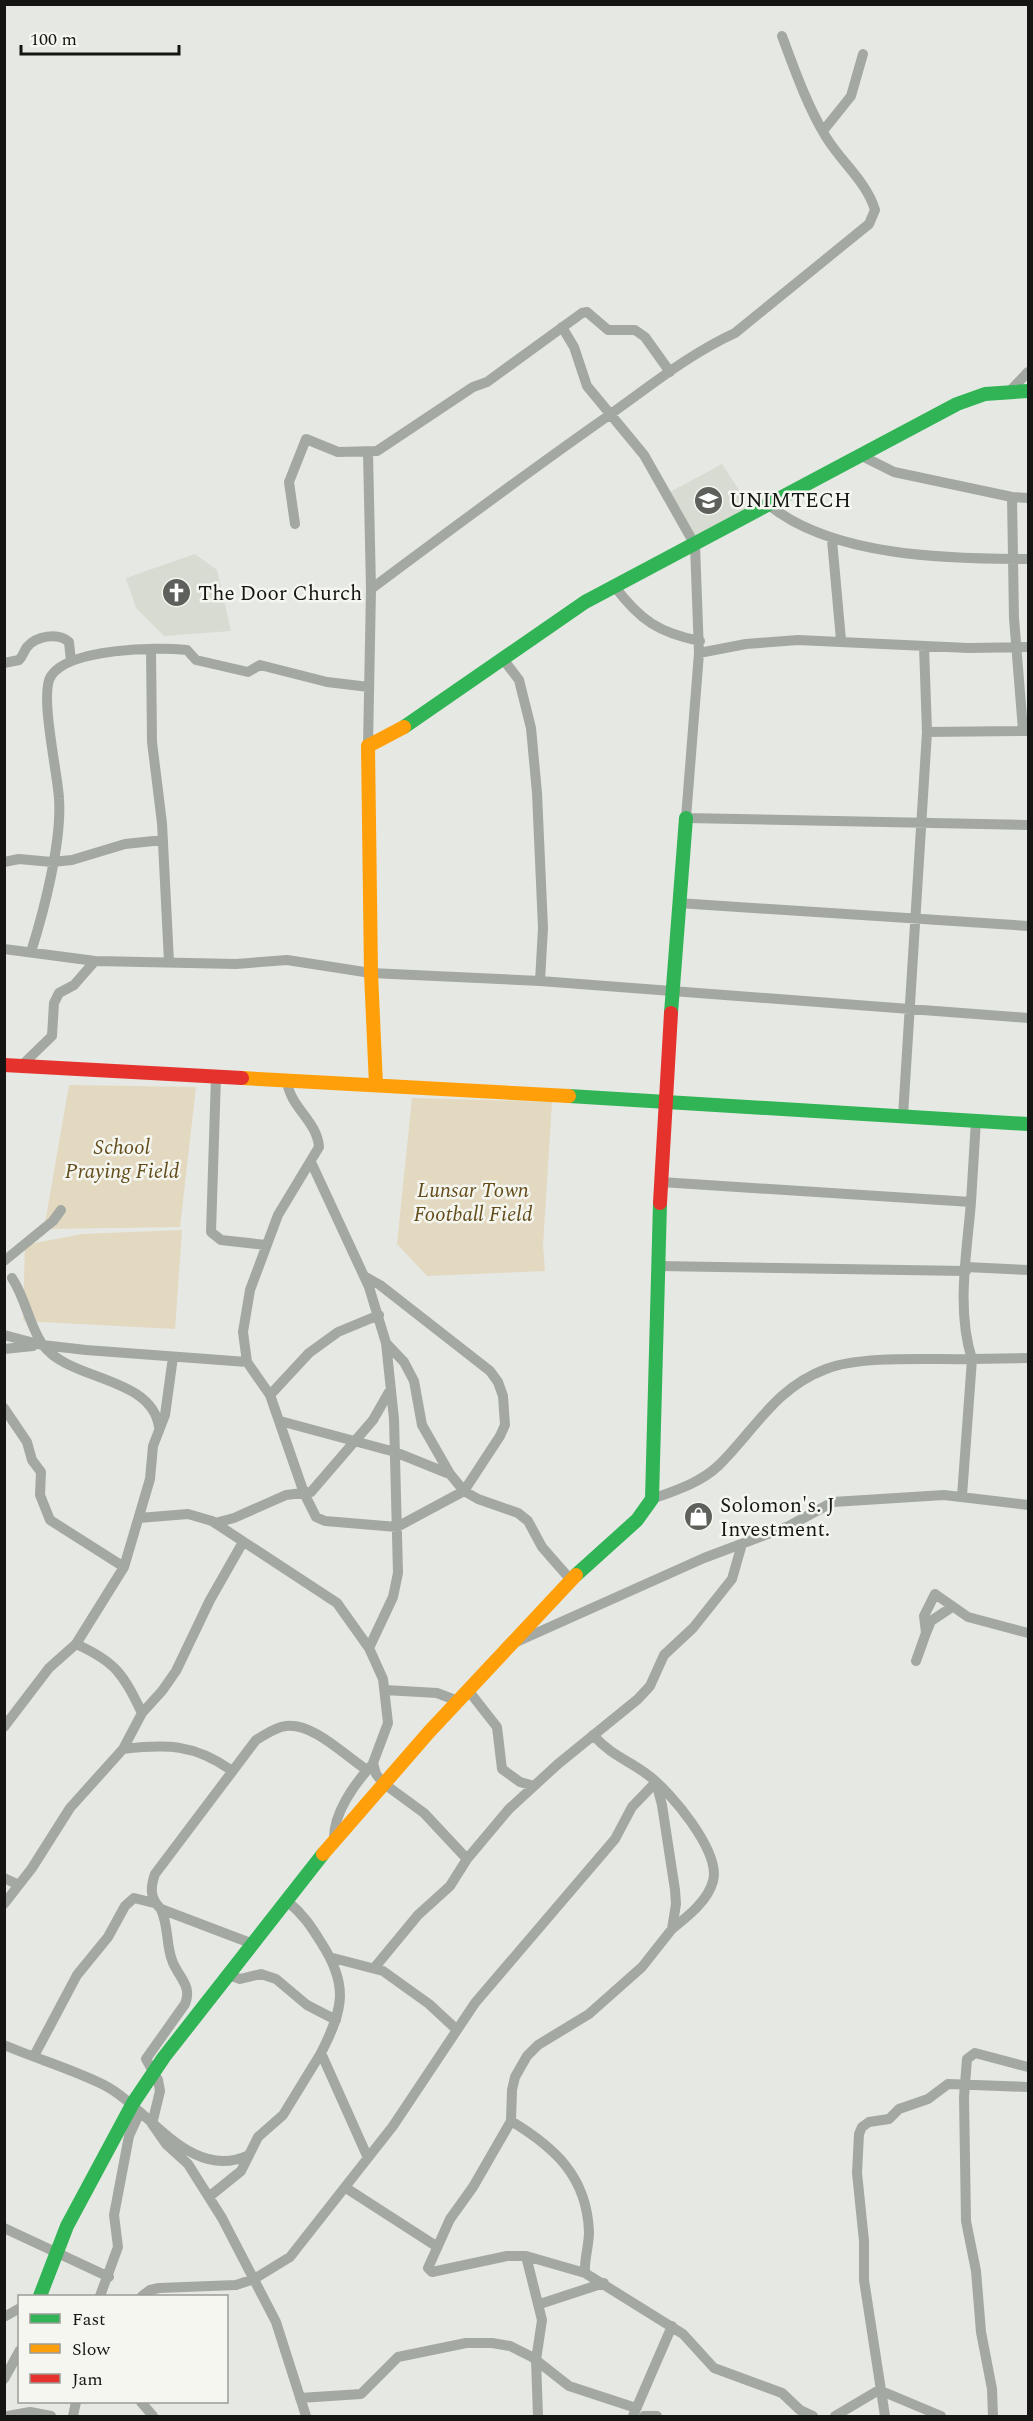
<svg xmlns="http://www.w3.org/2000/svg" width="1033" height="2421" font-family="Spectral,serif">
<rect width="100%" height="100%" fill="#e6e8e3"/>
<path fill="#d7dbd1" d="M 722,464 L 750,507 L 688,540 L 668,493 Z
M 195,554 L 217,570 L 231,631 L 164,636 L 136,608 L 126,578 Z"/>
<path fill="#e3d8c0" d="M 69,1085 L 196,1087 L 180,1227 L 44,1229 Z
M 412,1098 L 552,1102 L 543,1245 L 545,1271 L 427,1276 L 397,1244 Z
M 182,1230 L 175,1329 L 23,1321 L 25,1245 L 82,1234 Z"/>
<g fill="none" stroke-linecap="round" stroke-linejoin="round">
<path stroke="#a3a9a2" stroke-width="10" d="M 823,131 L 851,96 L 863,54
M 562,327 L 574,347 L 587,386 L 644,455 L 695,545 L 699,653
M 1011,390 L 1028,372
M 368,452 L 371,589 L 368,746
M 862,456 L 894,472 L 1012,497 L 1028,498
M 1012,497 L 1014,618 L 1023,730
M 769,505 C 833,557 949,559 1028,559
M 295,524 L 289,482 L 306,439 L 338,452 L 377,451 L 473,387 L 487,382 L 582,313 L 587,312 L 608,330 L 635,330 L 645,337 L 670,372
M 832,540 L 841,640
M 615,587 C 640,620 659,633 700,641
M 371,589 C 450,530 528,472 608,416 C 649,387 689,354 735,333 L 869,224 L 875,210 C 866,181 842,163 826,137 C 807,105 795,71 782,36
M 1028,647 L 968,648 L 798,640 L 746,644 L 699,653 L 686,818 L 1028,825
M 151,649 L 152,742 L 162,823 L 169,962
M 503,659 L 519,680 L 531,728 L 537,793 L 543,928 L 540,981
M 4,663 L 19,660 C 23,656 24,651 27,647 C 36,636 58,632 69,642 L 71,661
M 927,732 L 1028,731
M 4,862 L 19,859 L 52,862 L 72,860 L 125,844 L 163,840
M 678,903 L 1028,926
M 4,949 L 95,961 L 236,964 L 287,960 L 371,973 L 540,981 L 1028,1018
M 31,952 C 44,911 62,841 59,799 C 58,774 39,694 51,676 C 69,648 157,647 187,650 L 196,660 L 248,672 L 260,665 L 327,682 L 369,687
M 21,1066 L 52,1036 L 54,1003 L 59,993 L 74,985 L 95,961
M 216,1076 L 211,1232 L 221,1240 L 266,1245
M 287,1080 C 289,1107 317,1120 319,1147 L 278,1215 L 250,1290 L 243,1332 L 247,1362 L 270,1395 L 304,1493 L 316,1517 L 325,1521 L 397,1527 L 464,1491 L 500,1436 L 505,1425 L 503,1396 L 498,1382 L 490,1371 L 380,1285 L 364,1276
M 903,1116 L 927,732 L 924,646
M 311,1162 L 369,1287 L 386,1343 L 394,1419 L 398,1573 L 393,1597 L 369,1648
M 971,1202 L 976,1120
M 4,1261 L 53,1221 L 61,1210
M 658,1266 L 966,1271
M 966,1267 L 1028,1270
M 12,1278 C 26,1299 30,1328 43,1345 C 69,1381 152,1376 159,1427
M 4,1335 L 42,1345 L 86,1350 L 247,1362
M 386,1343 L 404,1362 L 414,1381 L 422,1425 L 450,1474 L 464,1491 L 478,1499 L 518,1513 L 528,1521 L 542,1547 L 570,1579
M 4,1349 L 33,1346
M 270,1395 L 309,1353 L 338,1332 L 379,1315
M 4,1408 L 27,1442 L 32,1460 L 41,1472 L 40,1495 L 50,1520 L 124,1567
M 280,1421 L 395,1452 L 447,1473
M 962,1496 L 972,1359 L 1028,1358
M 652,1499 C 674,1491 700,1483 718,1466 C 754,1431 775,1388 826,1369 C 861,1355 933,1360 972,1359 C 956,1310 967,1252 971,1202 L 661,1182
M 139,1518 L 188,1514 L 212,1521 L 337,1603 L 369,1648 L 383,1679 L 388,1723 L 373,1763 L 376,1774 L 383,1783 L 424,1813 L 467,1859
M 215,1523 L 234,1518 L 286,1495 L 311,1492 L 373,1420 L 389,1392
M 926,1633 L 931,1621 L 952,1607
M 514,1643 L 704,1558 L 789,1526 L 833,1502 L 944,1495 L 1028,1505
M 76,1644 C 116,1662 123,1674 142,1713
M 916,1661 L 926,1633 L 924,1616 L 935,1594 L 968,1617 L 1028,1633
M 385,1690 L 437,1693 L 458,1701
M 468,1690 L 497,1727 L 502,1769 L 520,1782 L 534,1786
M 4,1727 L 49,1668 L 76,1644 L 124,1567 L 150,1479 L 153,1446 L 165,1415 L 173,1357
M 593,1735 C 613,1757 627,1759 648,1775 C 671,1792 721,1852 713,1881 C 708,1901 687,1917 672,1929
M 123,1749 C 167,1744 194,1744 231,1770
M 656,1782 L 662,1805 L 675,1890 L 676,1904 L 672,1929 L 642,1967 L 589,2014 L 538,2045 L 527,2056 L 515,2077 L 512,2090 L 511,2121 L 473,2187 L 450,2219 L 428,2268 L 432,2272 L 507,2256 L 526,2256 L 585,2273 L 683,2334 L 714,2368 L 782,2393 L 800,2410 L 813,2416
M 334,1840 C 333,1814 354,1784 372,1765
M 4,1878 L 19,1885
M 287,1901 C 303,1914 311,1926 322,1944 C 349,1986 343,2010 321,2053 L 368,2158
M 4,1904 L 32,1868 L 70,1808 L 123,1749 L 142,1713 L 162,1691 L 176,1671 L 210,1600 L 243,1542
M 161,1909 C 169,1928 166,1945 172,1960 C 177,1976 193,1985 185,2004 L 146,2059 L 158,2080 L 160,2091 L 152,2124 L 166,2144 L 188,2164 L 222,2218 L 276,2322 L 306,2416
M 253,1944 L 161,1909 C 150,1899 150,1888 155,1874 L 256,1740 C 265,1735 275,1727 286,1726 C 314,1723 345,1756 367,1770
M 333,1958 L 383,1971 L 429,2004 L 456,2029
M 375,1967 L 418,1915 L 450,1886 L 467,1859 L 509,1809 L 558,1764 L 638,1699 L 650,1686 L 664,1655 L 693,1628 L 732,1579 L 742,1544
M 229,1975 L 240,1979 L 261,1974 L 276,1979 L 307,2005 L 336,2020
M 4,2045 C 37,2059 72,2069 104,2085 C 149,2108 190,2183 249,2155
M 34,2056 L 77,1975 L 108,1937 L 125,1906 L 134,1898 L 154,1903
M 511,2121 C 554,2147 587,2176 589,2232 C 589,2246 584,2259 585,2273
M 346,2188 L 436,2246
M 210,2196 L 241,2171 L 258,2137 L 283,2115 L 321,2053
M 4,2228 L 109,2277
M 526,2256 L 542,2320 L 536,2360 L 538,2416
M 100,2296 L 118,2247 L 114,2215 L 129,2136 L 140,2112
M 142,2296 L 150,2290 L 159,2288 L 236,2285 L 254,2279 L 290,2257 L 393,2126 L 475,2003 L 615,1839 L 632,1807 L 656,1782
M 540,2304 L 604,2283
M 4,2317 L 20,2308
M 4,2379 L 20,2350
M 300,2398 L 361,2394 L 398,2357 L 466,2343 L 492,2343 L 510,2346 L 532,2357 L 569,2386 L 636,2408
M 141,2402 L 153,2416
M 8,2416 L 30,2412 L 51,2416
M 73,2416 L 76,2402
M 633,2416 L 672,2326
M 644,2416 L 657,2416
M 835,2416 L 879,2390 L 941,2416
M 885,2416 L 864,2280 L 864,2241 L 857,2173 L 859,2134 L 862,2127 L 869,2122 L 889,2119 L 899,2109 L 928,2099 L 948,2084 L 1028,2087
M 993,2416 L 992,2389 L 981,2332 L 976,2271 L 966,2221 L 964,2097 L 967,2059 L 975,2053 L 1028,2067"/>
<path stroke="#30b455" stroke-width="14" d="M 404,727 L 585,602 L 957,404 L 985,394 L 1028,391
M 671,1013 L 686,818
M 569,1096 L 1028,1124
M 576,1575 L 637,1520 L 652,1499 L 660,1203
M 40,2296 L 67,2226 L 133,2103 L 164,2057 L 323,1854"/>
<path stroke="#ff9f0a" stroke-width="14" d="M 242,1078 L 569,1096
M 376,1085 L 371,973 L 368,746 L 404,727
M 323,1854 L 429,1732 L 576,1575"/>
<path stroke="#e5322d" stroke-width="14" d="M 4,1065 L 242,1078
M 660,1203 L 671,1013"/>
</g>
<defs>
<symbol id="university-disc" viewBox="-11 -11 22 22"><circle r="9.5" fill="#5e605c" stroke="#f4f6ef"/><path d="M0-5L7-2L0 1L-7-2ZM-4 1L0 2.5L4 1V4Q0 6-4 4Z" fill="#fff"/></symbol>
<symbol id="church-disc" viewBox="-11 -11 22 22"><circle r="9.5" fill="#5e605c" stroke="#f4f6ef"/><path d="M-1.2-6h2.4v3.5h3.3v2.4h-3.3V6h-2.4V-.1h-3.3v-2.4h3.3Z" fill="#fff"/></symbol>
<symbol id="shop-disc" viewBox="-11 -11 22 22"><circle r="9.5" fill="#5e605c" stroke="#f4f6ef"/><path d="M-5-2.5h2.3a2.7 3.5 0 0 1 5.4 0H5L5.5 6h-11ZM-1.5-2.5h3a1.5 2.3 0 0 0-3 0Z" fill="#fff"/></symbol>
</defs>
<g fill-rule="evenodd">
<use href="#university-disc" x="692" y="484" width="33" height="33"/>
<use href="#church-disc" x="160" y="576" width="33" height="33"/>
<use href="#shop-disc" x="682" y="1500" width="33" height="33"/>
</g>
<g text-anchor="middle" stroke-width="5" stroke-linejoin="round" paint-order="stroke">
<g font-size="21" fill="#151614" stroke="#f4f6ef" text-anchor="start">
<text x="729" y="507">UNIMTECH</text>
<text x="198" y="600">The Door Church</text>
<text x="720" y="1512">Solomon's. J<tspan x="720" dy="24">Investment.</tspan></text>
</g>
<g font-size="21" font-style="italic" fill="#644d1c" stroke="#f4f6ef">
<text x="122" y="1154">School<tspan x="122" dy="24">Praying Field</tspan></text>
<text x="473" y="1197">Lunsar Town<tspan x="473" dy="24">Football Field</tspan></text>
</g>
</g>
<rect width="1033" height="2421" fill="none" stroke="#151614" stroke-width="12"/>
<rect x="18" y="2295" width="210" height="108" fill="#f4f6ef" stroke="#9b9c97" stroke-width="1.5"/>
<rect x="30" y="2314" width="30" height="9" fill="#30b455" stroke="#9b9c97" stroke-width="1.5"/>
<text x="72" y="2325" font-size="18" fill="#151614">Fast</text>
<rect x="30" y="2344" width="30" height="9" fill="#ff9f0a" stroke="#9b9c97" stroke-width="1.5"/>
<text x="72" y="2355" font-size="18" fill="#151614">Slow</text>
<rect x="30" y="2374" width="30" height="9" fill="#e5322d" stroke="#9b9c97" stroke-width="1.5"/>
<text x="72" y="2385" font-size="18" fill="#151614">Jam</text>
<path d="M21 45v9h158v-9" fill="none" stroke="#151614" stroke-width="3"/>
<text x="30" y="45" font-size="18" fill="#151614" stroke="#f4f6ef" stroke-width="4.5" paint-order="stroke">100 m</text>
</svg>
